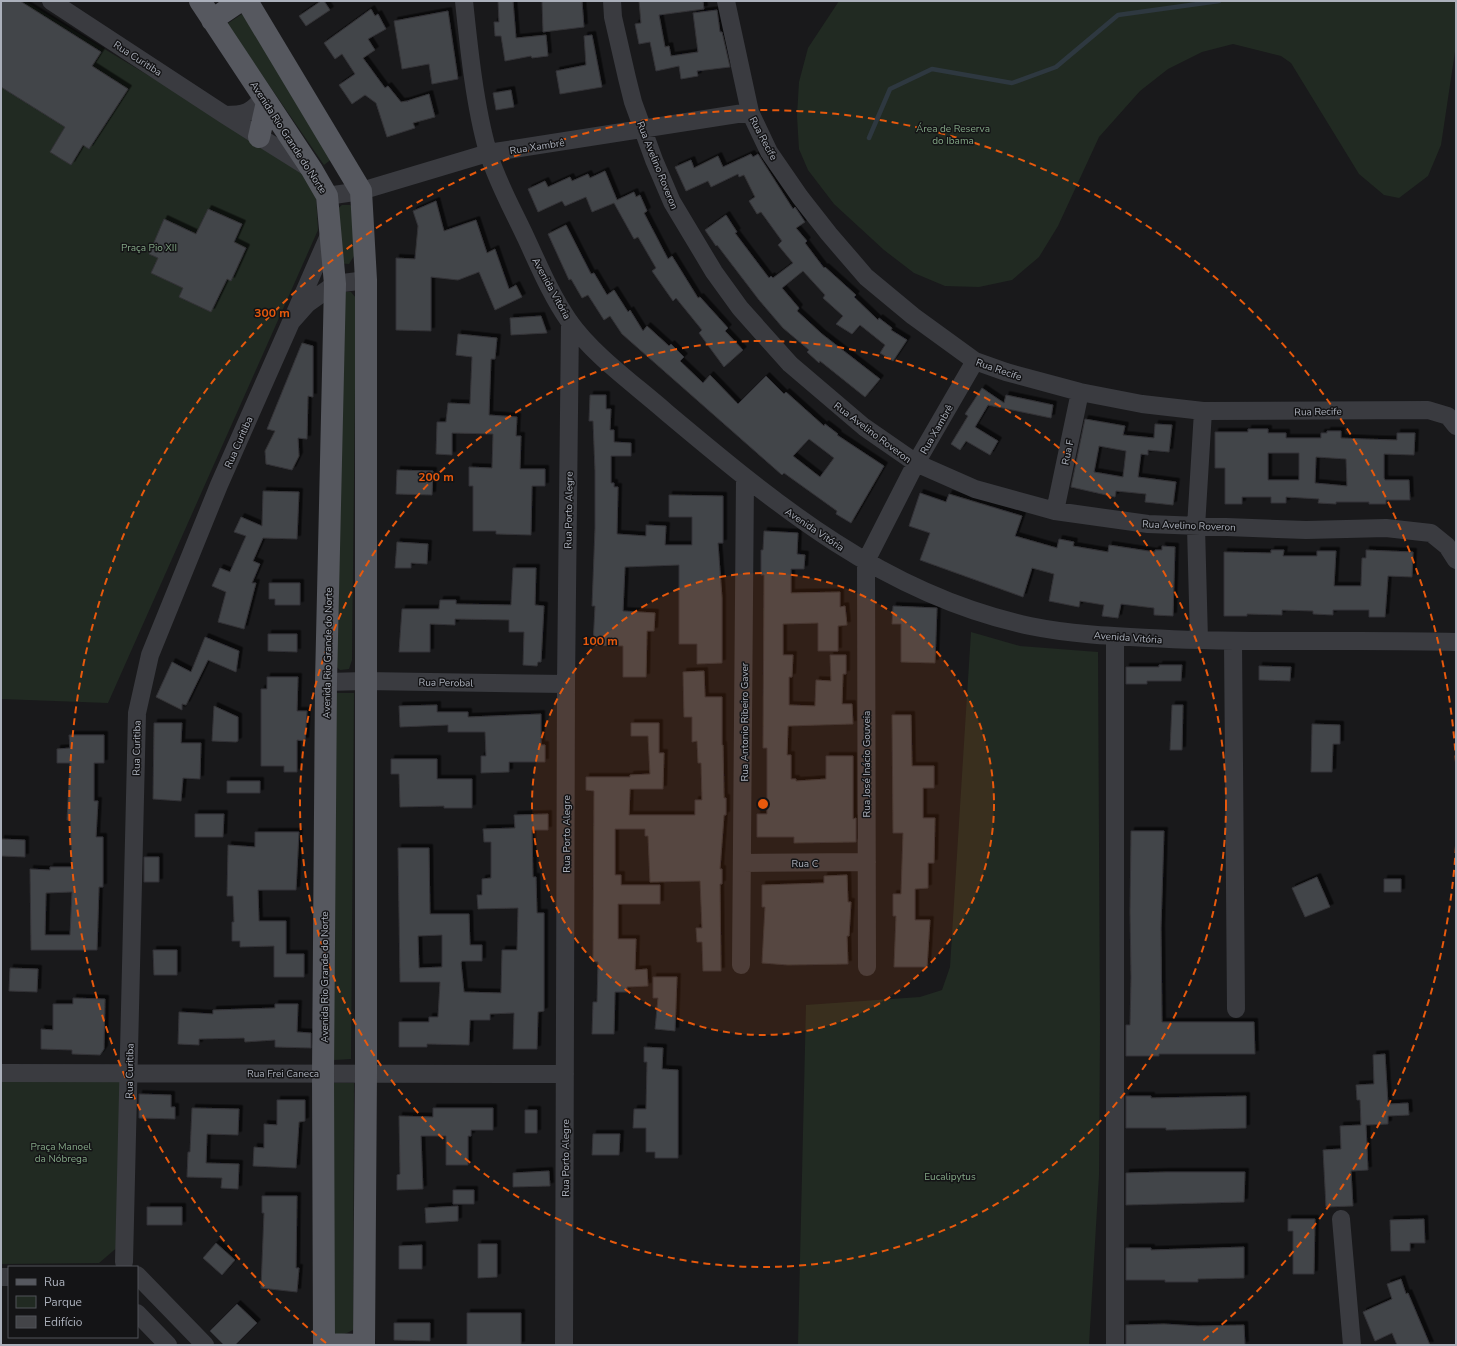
<svg xmlns="http://www.w3.org/2000/svg" width="1457" height="1346" font-family="'Nunito Sans',sans-serif">
<defs>
<filter id="shadow"><feDropShadow dx="3.5" dy="-3.5" stdDeviation="0" flood-color="#0009"/></filter>
</defs>
<rect width="100%" height="100%" fill="#19191b"/>
<path fill="#212a22" d="M 1,1 L 25,1 L 300,167 L 316,196 L 318,230 L 108,703 L 1,699 Z
M 839,1 L 1456,1 L 1456,45 L 1441,145 L 1428,176 L 1399,198 L 1384,195 L 1359,174 L 1291,63 L 1281,56 L 1233,44 L 1202,52 L 1168,69 L 1140,91 L 1099,137 L 1058,226 L 1039,257 L 1012,280 L 979,287 L 945,286 L 914,273 L 884,250 L 834,204 L 808,170 L 799,149 L 797,116 L 799,82 L 808,48 Z
M 242,14 L 337,155 L 324,165 L 227,24 Z
M 342,205 L 350,205 L 356,210 L 354,256 L 349,264 L 337,263 L 336,210 Z
M 344,292 L 351,292 L 356,298 L 352,660 L 349,669 L 340,670 L 333,664 Z
M 971,632 L 1020,646 L 1098,652 L 1100,1032 L 1099,1175 L 1089,1345 L 798,1345 L 806,1005 L 920,997 L 942,990 L 950,967 Z
M 330,693 L 354,693 L 351,1059 L 334,1060 Z
M 123,1079 L 120,1245 L 99,1263 L 1,1264 L 1,1080 Z
M 330,1083 L 354,1083 L 353,1330 L 347,1333 L 337,1335 L 331,1330 Z"/>
<g fill="none" stroke-linecap="round" stroke-linejoin="round">
<path stroke="#2e3840" stroke-width="4.5" d="M 869,138 L 890,89 L 932,69 L 1012,83 L 1056,67 L 1118,15 L 1219,1"/>
</g>
<path fill="#434448" stroke="#333337" fill-rule="evenodd" filter="url(#shadow)" d="M 1,1 L 20,1 L 101,52 L 92,66 L 128,89 L 89,149 L 83,145 L 71,165 L 50,152 L 65,127 L 1,87 Z
M 321,1 L 324,1 L 330,10 L 306,26 L 299,16 Z
M 498,1 L 513,1 L 516,38 L 546,35 L 548,56 L 532,58 L 531,56 L 505,61 L 501,36 L 495,36 L 494,22 L 499,22 Z
M 542,1 L 582,1 L 584,27 L 543,32 Z
M 639,1 L 703,1 L 704,9 L 659,15 L 665,47 L 669,46 L 671,56 L 698,52 L 693,13 L 717,10 L 720,32 L 722,32 L 730,67 L 697,71 L 698,76 L 681,79 L 679,66 L 656,71 L 650,42 L 639,44 L 635,24 L 641,23 Z
M 371,9 L 375,16 L 378,14 L 386,29 L 368,39 L 375,50 L 363,58 L 385,88 L 388,86 L 401,102 L 407,101 L 408,102 L 407,101 L 429,94 L 435,117 L 413,123 L 415,128 L 387,137 L 376,103 L 365,95 L 352,104 L 339,85 L 355,74 L 342,54 L 335,59 L 324,43 Z
M 448,11 L 458,79 L 432,84 L 429,64 L 402,69 L 394,21 Z
M 592,35 L 602,87 L 560,94 L 556,71 L 586,65 L 584,36 Z
M 511,90 L 514,107 L 496,110 L 493,93 Z
M 751,154 L 753,157 L 758,154 L 793,209 L 795,207 L 805,222 L 796,228 L 807,241 L 805,243 L 824,268 L 825,267 L 856,295 L 854,297 L 878,320 L 879,318 L 892,328 L 891,330 L 907,340 L 893,361 L 880,353 L 885,345 L 860,325 L 852,334 L 836,324 L 843,316 L 823,298 L 825,295 L 803,271 L 782,288 L 799,308 L 797,311 L 822,334 L 880,379 L 865,397 L 820,361 L 819,363 L 807,352 L 809,350 L 783,328 L 759,300 L 717,245 L 716,246 L 705,230 L 726,215 L 737,232 L 735,233 L 769,278 L 771,276 L 773,278 L 793,263 L 778,245 L 782,241 L 761,212 L 757,214 L 749,201 L 755,197 L 744,175 L 739,177 L 738,174 L 711,187 L 708,181 L 686,191 L 675,167 L 691,160 L 694,168 L 718,156 L 723,167 Z
M 605,171 L 617,200 L 634,192 L 636,197 L 640,195 L 647,211 L 644,213 L 668,259 L 672,256 L 698,298 L 700,297 L 728,328 L 725,331 L 743,350 L 724,367 L 699,333 L 702,330 L 676,298 L 673,301 L 652,271 L 656,268 L 638,237 L 634,239 L 614,203 L 592,212 L 586,197 L 565,206 L 562,201 L 538,212 L 528,189 L 545,181 L 548,187 L 570,177 L 572,181 L 588,174 L 590,178 Z
M 436,201 L 444,231 L 476,220 L 487,253 L 495,249 L 509,289 L 516,285 L 522,297 L 495,310 L 479,272 L 458,280 L 431,277 L 431,331 L 396,330 L 396,258 L 415,259 L 418,226 L 413,211 Z
M 208,209 L 242,224 L 234,242 L 246,248 L 231,281 L 227,279 L 211,312 L 179,297 L 183,288 L 151,273 L 158,258 L 149,254 L 164,219 L 196,234 Z
M 566,225 L 591,274 L 594,273 L 607,295 L 614,290 L 628,312 L 630,310 L 643,331 L 647,326 L 669,346 L 671,344 L 684,357 L 680,361 L 703,383 L 710,375 L 738,404 L 766,376 L 784,394 L 786,392 L 824,426 L 825,424 L 838,434 L 837,435 L 884,466 L 851,523 L 836,514 L 837,511 L 784,473 L 782,475 L 622,334 L 610,316 L 604,320 L 588,295 L 582,298 L 571,279 L 569,280 L 548,234 ZM 809,439 L 834,458 L 820,477 L 793,456 Z
M 541,316 L 547,333 L 511,335 L 510,318 Z
M 458,334 L 497,338 L 495,359 L 491,359 L 489,415 L 517,417 L 516,436 L 521,436 L 520,469 L 545,469 L 545,486 L 532,486 L 531,535 L 496,534 L 496,531 L 473,531 L 473,486 L 469,486 L 469,467 L 492,468 L 493,434 L 452,433 L 452,455 L 436,454 L 437,422 L 446,422 L 448,403 L 470,404 L 472,357 L 456,355 Z
M 302,343 L 313,346 L 313,397 L 308,396 L 307,439 L 298,438 L 299,456 L 292,470 L 266,464 L 265,451 L 275,431 L 267,429 Z
M 982,388 L 1004,403 L 1006,395 L 1053,405 L 1051,418 L 988,405 L 975,427 L 998,441 L 990,455 L 966,441 L 960,450 L 951,444 L 968,416 L 965,414 Z
M 590,395 L 606,395 L 606,409 L 611,409 L 610,430 L 614,430 L 614,442 L 631,443 L 631,456 L 611,456 L 611,483 L 614,483 L 614,487 L 618,487 L 617,534 L 646,536 L 646,525 L 666,526 L 665,545 L 692,545 L 692,517 L 669,517 L 669,495 L 723,496 L 723,543 L 718,543 L 722,598 L 722,663 L 697,664 L 697,644 L 679,644 L 679,565 L 625,567 L 623,611 L 655,613 L 654,631 L 647,631 L 646,677 L 623,677 L 623,646 L 593,645 L 595,606 L 592,606 L 595,528 L 595,471 L 593,421 L 589,421 Z
M 1085,419 L 1125,426 L 1123,435 L 1154,438 L 1155,424 L 1172,425 L 1169,452 L 1148,450 L 1148,455 L 1141,454 L 1138,477 L 1176,482 L 1173,505 L 1145,502 L 1146,494 L 1116,491 L 1115,497 L 1071,487 ZM 1099,446 L 1126,451 L 1123,477 L 1094,472 Z
M 1248,429 L 1268,429 L 1268,433 L 1286,433 L 1286,438 L 1321,438 L 1321,433 L 1327,433 L 1327,431 L 1341,431 L 1341,438 L 1364,439 L 1397,440 L 1397,433 L 1415,433 L 1414,455 L 1384,454 L 1384,478 L 1385,480 L 1409,480 L 1410,500 L 1386,500 L 1386,504 L 1369,504 L 1369,502 L 1336,502 L 1336,504 L 1318,503 L 1319,499 L 1286,497 L 1286,503 L 1271,503 L 1271,497 L 1242,497 L 1242,504 L 1225,504 L 1225,468 L 1215,468 L 1215,432 L 1248,432 ZM 1268,453 L 1299,453 L 1299,480 L 1268,480 ZM 1316,457 L 1346,459 L 1347,486 L 1315,483 Z
M 397,470 L 433,471 L 432,495 L 396,494 Z
M 263,491 L 299,492 L 297,539 L 263,538 L 253,561 L 260,564 L 252,583 L 256,583 L 244,629 L 218,622 L 226,592 L 212,586 L 220,568 L 230,572 L 246,536 L 234,532 L 241,517 L 262,526 Z
M 920,493 L 946,502 L 949,494 L 1022,516 L 1015,536 L 1057,548 L 1059,539 L 1074,542 L 1073,546 L 1108,552 L 1109,545 L 1155,552 L 1155,550 L 1162,550 L 1162,546 L 1175,547 L 1173,616 L 1154,615 L 1154,608 L 1121,604 L 1118,618 L 1102,616 L 1104,605 L 1080,601 L 1079,607 L 1049,601 L 1054,574 L 1032,568 L 1023,597 L 920,560 L 930,533 L 909,526 Z
M 764,531 L 798,533 L 797,554 L 805,555 L 804,569 L 791,569 L 791,593 L 840,592 L 840,607 L 845,606 L 847,625 L 838,626 L 838,651 L 818,651 L 818,623 L 783,624 L 783,655 L 793,655 L 792,677 L 789,677 L 789,705 L 815,706 L 816,680 L 831,681 L 830,655 L 846,655 L 846,674 L 843,674 L 842,704 L 852,704 L 853,724 L 788,726 L 787,755 L 791,755 L 791,779 L 796,779 L 796,781 L 826,779 L 826,756 L 853,756 L 853,819 L 856,818 L 856,842 L 794,843 L 794,837 L 757,837 L 757,814 L 767,814 L 767,748 L 763,748 L 764,575 L 761,575 L 761,550 L 763,550 Z
M 397,542 L 428,544 L 427,564 L 411,563 L 411,568 L 395,568 Z
M 1271,550 L 1284,550 L 1283,556 L 1317,556 L 1317,551 L 1336,551 L 1334,586 L 1361,586 L 1362,558 L 1366,558 L 1366,550 L 1413,552 L 1412,577 L 1388,576 L 1385,617 L 1369,617 L 1369,610 L 1333,610 L 1333,615 L 1313,614 L 1313,611 L 1282,610 L 1282,615 L 1247,614 L 1247,616 L 1224,616 L 1224,552 L 1271,553 Z
M 513,568 L 536,568 L 535,605 L 544,606 L 541,662 L 538,662 L 537,666 L 523,665 L 524,632 L 509,632 L 509,620 L 455,619 L 455,625 L 430,624 L 430,652 L 399,652 L 402,609 L 439,609 L 440,600 L 456,600 L 456,604 L 511,605 Z
M 269,583 L 300,583 L 300,605 L 275,605 L 275,599 L 269,599 Z
M 893,606 L 937,608 L 935,663 L 901,662 L 901,624 L 892,624 Z
M 268,634 L 297,634 L 297,652 L 268,651 Z
M 205,637 L 239,651 L 236,672 L 208,660 L 186,705 L 182,704 L 182,710 L 156,697 L 172,662 L 191,672 Z
M 1159,665 L 1182,665 L 1181,681 L 1147,681 L 1147,684 L 1126,684 L 1126,667 L 1159,667 Z
M 1259,666 L 1291,667 L 1290,681 L 1259,680 Z
M 704,671 L 705,697 L 722,697 L 722,745 L 723,745 L 724,798 L 726,798 L 726,815 L 724,815 L 720,869 L 722,869 L 722,884 L 720,884 L 721,971 L 703,971 L 702,942 L 697,942 L 696,928 L 702,928 L 700,881 L 650,882 L 648,836 L 645,836 L 645,829 L 615,829 L 615,875 L 621,875 L 621,885 L 660,885 L 660,904 L 618,904 L 618,939 L 636,939 L 635,970 L 647,969 L 648,986 L 627,987 L 627,992 L 615,992 L 614,1034 L 592,1034 L 593,1002 L 597,1002 L 598,962 L 593,961 L 594,791 L 586,790 L 586,777 L 630,777 L 630,775 L 650,774 L 648,736 L 631,736 L 631,723 L 659,723 L 659,753 L 664,753 L 663,789 L 630,789 L 629,815 L 695,815 L 695,800 L 702,800 L 701,763 L 698,763 L 697,741 L 692,742 L 692,717 L 684,717 L 683,672 Z
M 267,677 L 298,677 L 297,711 L 307,711 L 305,741 L 297,740 L 297,772 L 284,772 L 284,766 L 261,766 L 261,689 L 267,689 Z
M 437,705 L 437,712 L 468,712 L 468,717 L 541,714 L 541,745 L 545,745 L 545,762 L 509,762 L 509,772 L 481,773 L 481,756 L 486,756 L 485,732 L 448,732 L 448,725 L 400,727 L 399,706 Z
M 1172,705 L 1183,705 L 1182,750 L 1170,750 Z
M 214,706 L 238,717 L 238,741 L 236,742 L 212,741 Z
M 892,715 L 911,715 L 912,766 L 934,766 L 934,788 L 923,788 L 923,818 L 935,818 L 934,863 L 928,863 L 928,888 L 915,889 L 915,920 L 930,920 L 927,967 L 894,967 L 896,916 L 893,916 L 893,894 L 901,894 L 903,833 L 893,833 Z
M 154,723 L 182,723 L 181,743 L 201,743 L 200,779 L 183,778 L 181,801 L 153,799 Z
M 1312,724 L 1340,725 L 1340,744 L 1333,744 L 1332,772 L 1311,772 Z
M 69,735 L 104,735 L 104,763 L 94,763 L 94,801 L 98,801 L 96,837 L 103,837 L 103,887 L 99,887 L 97,950 L 31,950 L 30,869 L 50,870 L 50,867 L 72,867 L 70,820 L 67,820 L 70,763 L 57,763 L 57,749 L 70,748 ZM 72,892 L 70,935 L 45,935 L 46,893 Z
M 391,759 L 437,759 L 437,779 L 472,779 L 472,808 L 444,808 L 444,806 L 400,807 L 399,774 L 391,774 Z
M 227,781 L 260,781 L 260,793 L 227,793 Z
M 195,814 L 224,814 L 223,837 L 195,837 Z
M 548,814 L 548,830 L 532,830 L 533,877 L 536,877 L 537,913 L 544,913 L 544,1011 L 538,1012 L 537,1049 L 513,1049 L 514,1013 L 490,1014 L 490,1020 L 470,1020 L 469,1045 L 427,1044 L 427,1047 L 399,1047 L 399,1022 L 429,1022 L 429,1017 L 438,1017 L 440,982 L 400,982 L 398,848 L 429,848 L 430,914 L 469,914 L 470,945 L 482,945 L 482,961 L 462,961 L 461,963 L 464,992 L 501,993 L 502,950 L 517,950 L 518,908 L 478,909 L 477,895 L 482,895 L 482,879 L 491,878 L 491,842 L 484,842 L 483,829 L 515,828 L 514,815 ZM 442,935 L 442,967 L 419,968 L 418,936 Z
M 1131,831 L 1164,831 L 1161,928 L 1162,1022 L 1254,1022 L 1255,1054 L 1159,1054 L 1159,1056 L 1126,1056 L 1126,1025 L 1130,1025 L 1131,977 L 1130,912 Z
M 255,832 L 299,832 L 296,890 L 258,890 L 259,921 L 286,921 L 286,954 L 304,954 L 304,977 L 274,977 L 274,946 L 240,947 L 240,941 L 232,941 L 232,922 L 234,922 L 233,896 L 227,896 L 228,845 L 255,847 Z
M 1,839 L 25,840 L 25,857 L 1,856 Z
M 144,857 L 159,857 L 159,882 L 144,882 Z
M 847,875 L 848,902 L 851,902 L 849,936 L 847,936 L 848,964 L 788,965 L 762,963 L 765,907 L 762,907 L 762,885 L 824,883 L 824,876 Z
M 1317,877 L 1330,907 L 1305,917 L 1292,888 Z
M 1384,879 L 1401,879 L 1401,892 L 1384,892 Z
M 153,950 L 177,950 L 177,975 L 154,975 Z
M 10,968 L 38,969 L 37,992 L 9,991 Z
M 653,977 L 677,977 L 675,1031 L 655,1029 L 658,998 L 653,998 Z
M 73,998 L 105,999 L 104,1049 L 100,1055 L 72,1054 L 72,1050 L 41,1049 L 41,1029 L 53,1030 L 53,1004 L 73,1004 Z
M 275,1004 L 298,1004 L 297,1032 L 311,1033 L 311,1048 L 275,1047 L 275,1040 L 245,1042 L 244,1038 L 199,1039 L 199,1045 L 178,1044 L 179,1012 L 213,1014 L 213,1010 L 275,1008 Z
M 644,1047 L 663,1048 L 662,1069 L 678,1070 L 678,1158 L 655,1158 L 655,1152 L 646,1152 L 646,1128 L 633,1128 L 634,1109 L 646,1109 L 647,1062 L 644,1062 Z
M 1385,1054 L 1388,1104 L 1408,1103 L 1409,1115 L 1388,1116 L 1388,1124 L 1366,1125 L 1368,1170 L 1351,1171 L 1353,1206 L 1326,1207 L 1323,1150 L 1341,1149 L 1340,1126 L 1361,1125 L 1360,1100 L 1357,1100 L 1356,1085 L 1374,1084 L 1373,1055 Z
M 139,1094 L 171,1095 L 171,1107 L 175,1107 L 175,1119 L 139,1118 Z
M 1126,1096 L 1151,1096 L 1151,1098 L 1246,1096 L 1246,1128 L 1166,1130 L 1166,1128 L 1126,1128 Z
M 277,1100 L 305,1100 L 305,1121 L 299,1122 L 296,1168 L 253,1166 L 254,1147 L 264,1148 L 264,1124 L 277,1125 Z
M 192,1108 L 239,1109 L 238,1135 L 207,1134 L 206,1163 L 239,1164 L 238,1189 L 221,1188 L 222,1178 L 187,1177 L 188,1152 L 190,1152 Z
M 433,1108 L 493,1108 L 493,1130 L 471,1130 L 471,1136 L 468,1136 L 468,1165 L 446,1165 L 446,1136 L 421,1136 L 423,1189 L 397,1190 L 397,1175 L 400,1174 L 399,1116 L 433,1117 Z
M 525,1110 L 537,1110 L 537,1133 L 525,1133 Z
M 593,1134 L 620,1134 L 619,1155 L 592,1155 Z
M 549,1171 L 550,1186 L 513,1187 L 513,1173 Z
M 1166,1172 L 1245,1172 L 1244,1202 L 1126,1205 L 1126,1173 Z
M 453,1190 L 474,1190 L 474,1204 L 453,1204 Z
M 262,1196 L 297,1196 L 296,1268 L 299,1268 L 297,1292 L 261,1288 L 264,1213 L 262,1213 Z
M 458,1206 L 458,1221 L 426,1223 L 425,1208 Z
M 147,1207 L 182,1207 L 182,1225 L 147,1225 Z
M 1288,1219 L 1315,1219 L 1314,1274 L 1293,1274 L 1293,1231 L 1288,1231 Z
M 1424,1219 L 1425,1243 L 1410,1243 L 1410,1251 L 1391,1251 L 1390,1220 Z
M 216,1243 L 235,1260 L 222,1275 L 203,1258 Z
M 478,1244 L 497,1244 L 497,1277 L 478,1278 Z
M 422,1245 L 422,1269 L 399,1269 L 399,1246 Z
M 1244,1247 L 1244,1278 L 1198,1279 L 1198,1282 L 1165,1282 L 1165,1280 L 1126,1280 L 1126,1248 L 1151,1248 L 1151,1250 Z
M 1401,1279 L 1406,1294 L 1408,1293 L 1430,1345 L 1397,1345 L 1392,1333 L 1375,1341 L 1363,1312 L 1392,1299 L 1387,1284 Z
M 237,1304 L 257,1323 L 235,1345 L 224,1345 L 210,1331 Z
M 467,1313 L 521,1313 L 521,1345 L 467,1345 Z
M 394,1323 L 430,1323 L 430,1341 L 394,1340 Z
M 1164,1324 L 1198,1326 L 1244,1325 L 1245,1345 L 1126,1345 L 1126,1325 Z"/>
<g fill="none" stroke-linecap="round" stroke-linejoin="round">
<path stroke="#3a3b40" stroke-width="18" d="M 51,1 L 225,115 L 309,168
M 464,1 C 469,49 475,107 488,152 C 497,182 513,210 526,238 C 539,266 551,295 569,321 C 593,355 634,384 666,412 C 777,505 884,595 1030,626 C 1069,634 1109,636 1149,638 C 1251,644 1354,639 1456,642
M 612,1 L 613,17 L 627,78 L 633,102 L 654,160 L 672,202 L 714,272 L 740,308 L 790,364 L 864,427 L 916,463 L 975,489 L 1055,511 L 1148,524 L 1306,530 L 1386,528 L 1431,533 L 1447,546 L 1456,560
M 726,1 L 750,112 L 769,152 L 800,197 L 829,234 L 866,277 L 913,316 L 975,361 L 1006,372 L 1080,392 L 1142,404 L 1203,411 L 1428,410 L 1448,416 L 1456,426
M 225,115 C 245,115 251,113 264,97
M 327,196 L 361,191 L 488,153 L 750,112
M 295,313 L 330,233
M 1055,511 L 1080,392
M 1115,637 L 1115,1345
M 1199,640 L 1196,527 L 1203,411
M 1233,641 L 1236,1009
M 326,682 L 365,681 L 566,684
M 743,863 L 867,862
M 741,965 L 745,478
M 867,967 L 866,561 L 916,463 L 975,361
M 1,1073 L 565,1074
M 1341,1219 L 1352,1345
M 124,1262 L 137,713 L 150,655 L 219,485 L 291,322 L 307,304 L 335,284 L 366,280
M 137,1275 L 205,1345
M 1,1277 L 9,1277
M 137,1313 L 168,1345
M 564,1345 L 566,684 L 570,322"/>
<path stroke="#56585f" stroke-width="22" d="M 200,1 L 312,170 L 327,196 L 335,284 L 326,682 L 323,1074 L 324,1344
M 247,1 L 361,191 L 366,280 L 366,1073 L 364,1345
M 212,20 L 240,1
M 259,137 L 267,102
M 324,1344 L 364,1345"/>
</g>
<circle cx="763" cy="804" r="231" fill="#e8590c" fill-opacity=".12"/>
<g fill="none" stroke="#e8590c" stroke-width="2" stroke-dasharray="7 5">
<circle cx="763" cy="804" r="231"/>
<circle cx="763" cy="804" r="463"/>
<path d="M1456 846A694 694 0 0 1 1200 1343M326 1343A694 694 0 1 1 1456 762"/>
</g>
<g text-anchor="middle" stroke-width="3" stroke-linejoin="round" paint-order="stroke">
<g font-size="10" fill="#abb0bb" stroke="#141416">
<text transform="translate(138 58) rotate(33)" y="4">Rua Curitiba</text>
<text transform="translate(289 137) rotate(57)" y="4">Avenida Rio Grande do Norte</text>
<text transform="translate(764 138) rotate(62)" y="4">Rua Recife</text>
<text transform="translate(537 146) rotate(-9)" y="4">Rua Xambrê</text>
<text transform="translate(658 165) rotate(68)" y="4">Rua Avelino Roveron</text>
<text transform="translate(552 288) rotate(61)" y="4">Avenida Vitória</text>
<text transform="translate(999 369) rotate(19)" y="4">Rua Recife</text>
<text transform="translate(1318 411) rotate(-1)" y="4">Rua Recife</text>
<text transform="translate(936 429) rotate(-60)" y="4">Rua Xambrê</text>
<text transform="translate(873 432) rotate(37)" y="4">Rua Avelino Roveron</text>
<text transform="translate(238 442) rotate(-66)" y="4">Rua Curitiba</text>
<text transform="translate(1067 452) rotate(-78)" y="4">Rua F</text>
<text transform="translate(568 510) rotate(-89)" y="4">Rua Porto Alegre</text>
<text transform="translate(1189 525) rotate(2)" y="4">Rua Avelino Roveron</text>
<text transform="translate(815 529) rotate(34)" y="4">Avenida Vitória</text>
<text transform="translate(1128 637) rotate(4)" y="4">Avenida Vitória</text>
<text transform="translate(327 653) rotate(-89)" y="4">Avenida Rio Grande do Norte</text>
<text transform="translate(446 682) rotate(1)" y="4">Rua Perobal</text>
<text transform="translate(744 722) rotate(-90)" y="4">Rua Antonio Ribeiro Gaver</text>
<text transform="translate(136 748) rotate(-89)" y="4">Rua Curitiba</text>
<text transform="translate(866 764) rotate(-90)" y="4">Rua José Inácio Gouveia</text>
<text transform="translate(566 834) rotate(-90)" y="4">Rua Porto Alegre</text>
<text x="805" y="867">Rua C</text>
<text transform="translate(324 977) rotate(-90)" y="4">Avenida Rio Grande do Norte</text>
<text transform="translate(129 1071) rotate(-89)" y="4">Rua Curitiba</text>
<text x="283" y="1077">Rua Frei Caneca</text>
<text transform="translate(565 1158) rotate(-90)" y="4">Rua Porto Alegre</text>
</g>
<g font-size="10" fill="#82a685" stroke="#141416">
<text x="953" y="132">Área de Reserva<tspan x="953" dy="12">do Ibama</tspan></text>
<text x="149" y="251">Praça Pio XII</text>
<text x="61" y="1150">Praça Manoel<tspan x="61" dy="12">da Nóbrega</tspan></text>
<text x="950" y="1180">Eucalipytus</text>
</g>
</g>
<circle cx="763" cy="804" r="6" fill="#e8590c" stroke="#141416" stroke-width="2"/>
<g font-size="12" text-anchor="middle" font-weight="bold" fill="#e8590c" stroke="#141416" stroke-width="3" stroke-linejoin="round" paint-order="stroke">
<text x="272" y="317">300 m</text>
<text x="436" y="481">200 m</text>
<text x="600" y="645">100 m</text>
</g>
<rect width="1457" height="1346" fill="none" stroke="#abb0bb" stroke-width="4"/>
<rect x="8" y="1266" width="130" height="72" fill="#141416" stroke="#505258"/>
<rect x="16" y="1279" width="20" height="6" fill="#56585f" stroke="#505258"/>
<text x="44" y="1286" font-size="12" fill="#abb0bb">Rua</text>
<rect x="16" y="1296" width="20" height="12" fill="#212a22" stroke="#505258"/>
<text x="44" y="1306" font-size="12" fill="#abb0bb">Parque</text>
<rect x="16" y="1316" width="20" height="12" fill="#434448" stroke="#505258"/>
<text x="44" y="1326" font-size="12" fill="#abb0bb">Edifício</text>
</svg>
